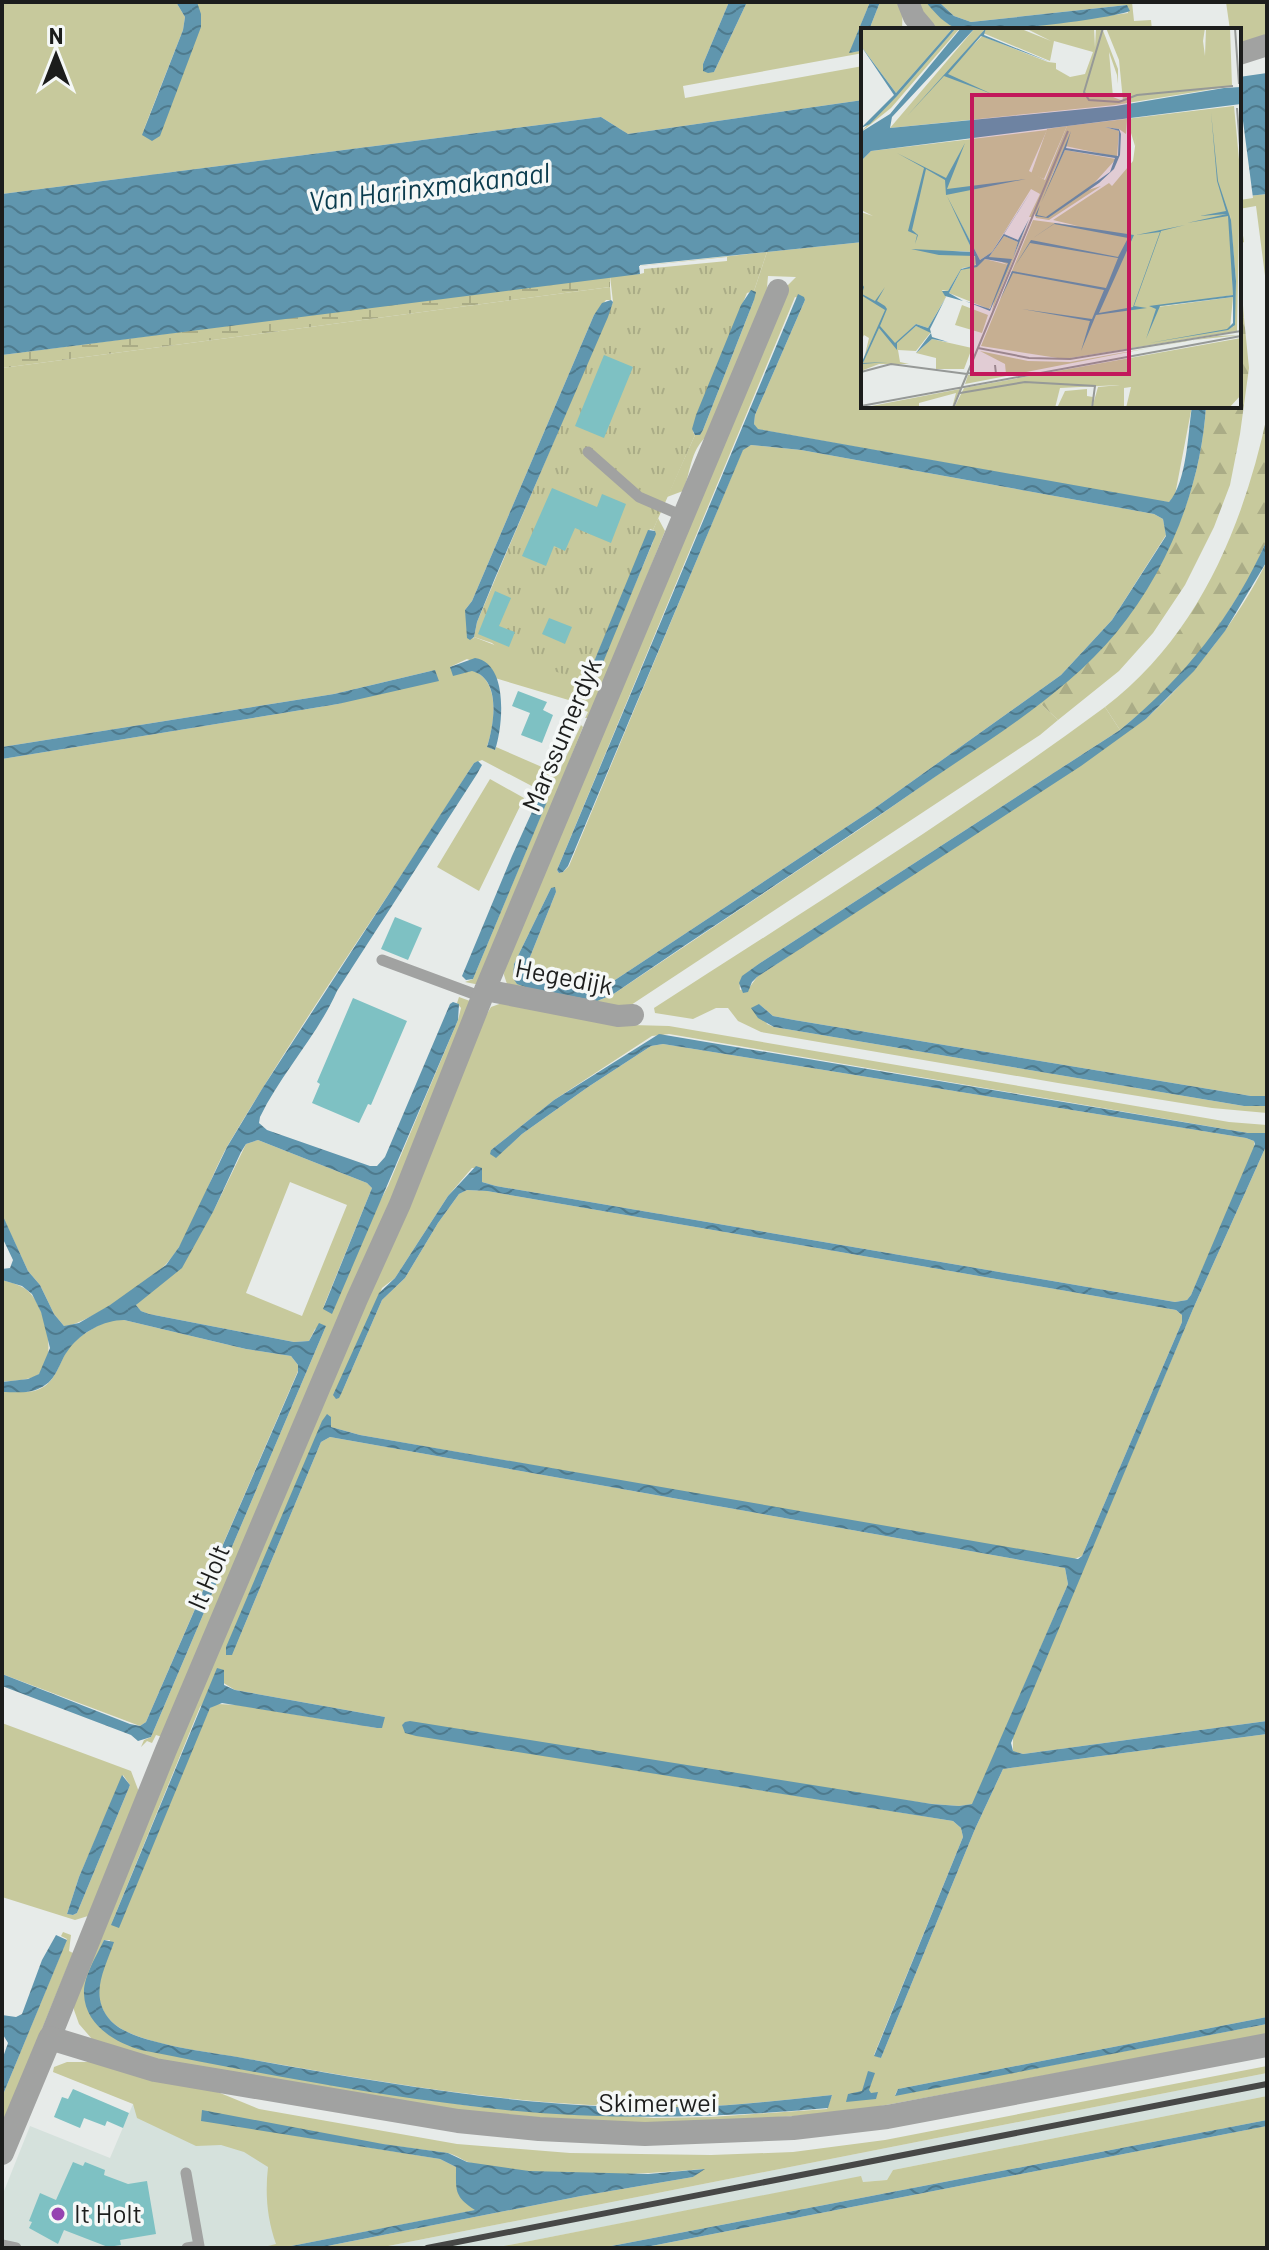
<svg xmlns="http://www.w3.org/2000/svg" width="1269" height="2250" font-family="Barlow,sans-serif">
<defs>
<pattern id="forest-firs" width="22" height="20" patternUnits="userSpaceOnUse" patternTransform="scale(2)"><rect width="22" height="20" fill="#c7c99c"/><path d="M5 1l3.5 6h-7zM16 11l3.5 6h-7z" fill="#aaac86"/></pattern>
<pattern id="wetland-marsh" width="20" height="14" patternUnits="userSpaceOnUse" patternTransform="scale(2)"><rect width="20" height="14" fill="#c7c99c"/><path d="M1 5h8M5 5V1M11 12h8M15 12V8" fill="none" stroke="#aaac86"/></pattern>
<pattern id="park-tufts" width="24" height="20" patternUnits="userSpaceOnUse" patternTransform="scale(2)"><rect width="24" height="20" fill="#c7c99c"/><path d="M3 7l-1-3M5 7V3M7 7l1-3M15 17l-1-3M17 17v-4M19 17l1-3" fill="none" stroke="#aaac86"/></pattern>
<pattern id="water-waves" width="16" height="10" patternUnits="userSpaceOnUse" patternTransform="scale(2)"><rect width="16" height="10" fill="#6096ae"/><path d="M0 5q4-4 8 0t8 0" fill="none" stroke="#4e7a8d"/></pattern>
</defs>
<rect width="100%" height="100%" fill="#e7ebe9"/>
<path fill="#d5e1dc" d="M 1267,2073 L 1267,2096 L 893,2170 L 887,2180 L 863,2182 L 860,2177 L 494,2248 L 378,2248 Z
M 133,2104 L 201,2120 L 328,2143 L 281,2248 L 274,2245 L 260,2248 L 2,2248 L 2,2196 L 30,2126 L 110,2158 Z"/>
<path fill="#c7c99c" fill-rule="evenodd" d="M 2,2 L 176,2 L 185,17 L 183,30 L 142,134 L 197,2 L 729,2 L 703,64 L 714,72 L 747,2 L 870,2 L 850,52 L 860,51 L 863,44 L 863,53 L 683,86 L 685,98 L 863,66 L 863,100 L 628,134 L 601,117 L 2,194 Z
M 880,2 L 903,2 L 902,30 L 869,30 Z
M 913,2 L 926,2 L 947,23 L 961,30 L 931,30 Z
M 939,2 L 1132,2 L 1134,21 L 1151,20 L 1152,30 L 1008,30 L 1128,13 L 1127,5 L 971,22 L 954,16 Z
M 1226,2 L 1267,2 L 1267,40 L 1239,49 L 1239,30 L 1230,30 Z
M 1267,194 L 1267,291 L 1256,206 L 1239,209 L 1244,242 L 1240,244 L 1239,254 L 1244,318 L 1239,316 L 1239,197 Z
M 863,242 L 863,406 L 1192,406 L 1175,495 L 1169,502 L 1157,501 L 757,429 L 754,424 L 755,415 L 805,300 L 795,297 L 557,870 L 559,873 L 563,872 L 569,866 L 743,449 L 751,445 L 801,450 L 1154,514 L 1163,519 L 1166,535 L 1112,620 L 1061,675 L 872,810 L 612,982 L 601,987 L 530,972 L 530,957 L 556,892 L 551,888 L 514,964 L 513,978 L 600,1000 L 612,995 L 866,825 L 1040,703 L 1058,720 L 1040,735 L 631,1005 L 622,1008 L 507,984 L 504,975 L 505,959 L 784,289 L 796,277 L 768,276 L 766,299 L 711,433 C 690,447 692,469 683,491 L 667,497 L 695,435 L 700,434 L 703,430 L 754,300 L 754,291 L 767,252 Z
M 610,287 L 611,300 L 606,300 L 594,315 L 472,601 L 465,610 L 473,639 L 474,637 L 593,683 L 653,542 L 655,531 L 653,530 L 658,518 L 665,531 L 590,718 L 585,718 L 588,712 L 581,709 L 582,704 L 495,678 L 491,668 L 467,659 L 450,667 C 458,668 469,669 476,672 C 501,684 494,727 487,746 L 495,750 L 496,747 L 558,774 L 581,725 L 583,727 L 480,985 L 465,982 L 473,979 L 548,798 L 547,794 L 482,760 L 474,763 C 393,891 305,1015 228,1145 C 207,1182 194,1233 167,1263 C 153,1279 83,1327 64,1326 L 54,1314 L 40,1285 L 28,1271 L 2,1215 L 2,759 L 338,704 L 435,670 L 334,694 L 2,747 L 2,368 Z
M 1267,561 L 1267,1096 L 1251,1096 L 794,1020 L 773,1016 L 759,1004 L 767,1024 L 774,1027 L 1244,1106 L 1267,1106 L 1267,1113 L 1212,1108 L 1058,1083 L 761,1032 L 738,1021 L 728,1008 L 716,1008 L 693,1019 L 655,1013 L 654,1008 C 806,910 960,814 1105,707 L 1120,730 L 760,963 C 750,971 738,976 740,990 L 749,988 L 757,977 L 1146,719 C 1196,673 1237,621 1267,561 Z
M 490,779 L 524,798 L 479,891 L 437,867 Z
M 459,997 L 470,1001 L 473,1007 L 162,1737 L 156,1735 L 152,1743 L 147,1741 L 141,1747 L 144,1740 L 151,1737 L 326,1326 L 315,1329 L 309,1341 L 294,1342 L 149,1314 L 141,1311 L 136,1305 L 214,1210 L 246,1144 L 258,1140 L 367,1183 L 372,1188 L 323,1308 L 388,1186 L 458,1020 L 461,1008 L 457,1003 ZM 290,1182 L 347,1205 L 302,1316 L 246,1293 Z
M 502,1003 L 632,1025 L 669,1026 L 1229,1122 L 1267,1125 L 1267,1133 L 1248,1133 L 669,1034 L 652,1036 L 554,1100 L 491,1150 L 496,1157 L 522,1134 L 588,1087 L 651,1046 L 663,1044 L 1246,1138 L 1254,1141 L 1255,1149 L 1191,1295 L 1187,1300 L 1175,1302 L 496,1186 L 482,1182 L 482,1168 L 472,1168 L 448,1196 L 395,1278 L 382,1288 L 342,1392 L 382,1300 L 405,1278 L 438,1223 L 459,1194 L 467,1190 L 487,1191 L 1176,1310 L 1182,1315 L 1182,1322 L 1082,1556 L 1072,1560 L 360,1435 L 331,1427 L 329,1415 L 232,1655 L 321,1442 L 330,1437 L 1065,1568 L 1068,1584 L 973,1804 L 959,1806 L 932,1804 L 405,1733 L 953,1821 L 961,1828 L 963,1837 L 874,2055 L 881,2058 L 975,1829 L 1003,1769 L 1267,1734 L 1267,2017 L 898,2089 L 895,2095 L 1267,2024 L 1267,2034 L 843,2113 L 636,2126 L 484,2115 L 171,2064 L 92,2039 L 79,2024 L 74,2010 L 74,1994 L 484,1019 L 491,1007 ZM 222,1682 L 235,1690 L 385,1717 L 377,1728 L 238,1705 L 217,1704 L 210,1708 L 111,1925 L 200,1707 ZM 104,1940 L 110,1940 C 103,1967 89,1997 110,2020 C 131,2044 210,2052 242,2058 C 389,2084 537,2110 687,2107 C 735,2106 784,2100 832,2095 L 827,2109 L 711,2117 L 654,2118 L 470,2106 L 205,2062 L 100,2028 L 87,1979 Z
M 1267,1144 L 1267,1721 L 1023,1754 L 1013,1752 L 1013,1734 L 1193,1309 Z
M 2,1280 C 12,1283 23,1285 30,1293 C 45,1309 58,1357 39,1374 C 30,1381 13,1380 2,1382 Z
M 111,1320 L 124,1320 L 246,1349 L 291,1356 L 298,1365 L 298,1371 L 146,1722 L 140,1726 L 2,1674 L 2,1392 C 12,1391 24,1393 34,1391 C 57,1385 57,1364 69,1348 C 79,1335 96,1326 111,1320 Z
M 2,1723 L 131,1771 L 139,1792 L 88,1916 L 75,1920 L 2,1897 ZM 123,1775 L 130,1785 L 77,1913 L 73,1915 L 67,1914 L 79,1877 Z
M 63,1932 L 71,1935 L 69,1951 L 73,1953 L 2,2127 L 2,2097 L 67,1939 L 61,1936 Z
M 67,2062 L 92,2062 L 208,2088 L 259,2109 L 457,2144 L 570,2153 L 711,2155 L 793,2152 L 885,2140 L 1267,2066 L 1267,2073 L 378,2248 L 317,2248 L 581,2196 L 693,2177 L 703,2169 C 627,2176 546,2179 471,2163 C 463,2161 457,2155 448,2153 L 201,2120 L 440,2159 L 456,2167 L 476,2210 L 281,2248 L 260,2248 L 276,2244 C 267,2218 265,2194 268,2167 L 244,2152 L 221,2145 L 196,2146 L 137,2118 L 133,2104 L 53,2072 L 54,2067 Z
M 1267,2096 L 1267,2120 L 601,2248 L 494,2248 L 861,2176 L 863,2182 L 887,2180 L 893,2170 Z
M 1267,2126 L 1267,2248 L 641,2248 Z"/>
<path fill="url(#forest-firs)" d="M 1239,316 L 1244,318 L 1249,368 L 1240,434 L 1230,485 L 1214,527 L 1185,585 L 1153,633 L 1119,671 L 1058,720 L 1040,703 C 1134,629 1198,528 1206,406 L 1239,406 Z
M 1267,416 L 1267,540 L 1250,577 L 1207,645 L 1182,674 L 1151,704 L 1120,730 L 1105,707 C 1198,636 1243,527 1267,416 Z"/>
<path fill="url(#wetland-marsh)" d="M 610,276 L 610,287 L 2,368 L 2,355 Z"/>
<path fill="url(#park-tufts)" d="M 767,252 L 754,291 L 747,293 L 697,415 L 693,432 L 695,435 L 653,530 L 650,529 L 586,681 L 508,657 L 492,643 L 474,637 L 477,622 L 613,302 L 610,276 L 640,274 L 639,266 Z"/>
<path fill="url(#water-waves)" d="M 176,2 L 197,2 L 201,14 L 201,27 L 160,136 L 152,141 L 142,135 L 183,30 L 185,17 Z
M 729,2 L 747,2 L 714,72 L 708,73 L 703,71 L 703,64 Z
M 870,2 L 880,2 L 869,30 L 863,30 L 860,51 L 849,53 Z
M 926,2 L 939,2 L 954,16 L 971,22 L 1127,5 L 1130,11 C 1111,19 979,35 959,29 C 945,25 935,13 926,2 Z
M 1267,73 L 1267,194 L 1239,197 L 1239,77 Z
M 863,100 L 863,242 L 640,265 L 640,274 L 2,355 L 2,194 L 601,117 L 628,134 Z
M 751,290 L 756,292 L 754,300 L 703,430 L 700,435 L 695,435 L 692,429 L 696,415 L 741,305 Z
M 798,294 L 804,297 L 805,300 L 755,415 L 754,424 L 758,429 L 1169,502 C 1187,482 1188,432 1192,406 L 1206,406 C 1201,487 1168,570 1116,633 C 1066,693 996,735 932,779 C 826,853 718,922 612,995 L 597,1001 L 528,988 L 517,984 L 513,978 L 514,964 L 551,888 L 555,887 L 556,892 L 530,957 L 530,972 L 601,987 L 612,982 L 872,810 L 1061,675 L 1112,620 L 1166,536 L 1163,519 L 1154,514 L 801,450 L 751,445 L 743,450 L 568,866 L 563,872 L 559,873 L 557,870 Z
M 611,300 L 613,302 L 608,317 L 495,578 L 477,622 L 474,637 L 470,640 L 467,638 L 465,610 L 472,601 L 594,315 L 602,303 Z
M 648,530 L 655,531 L 656,534 L 595,682 L 586,681 Z
M 1267,540 L 1267,561 L 1225,631 L 1194,671 L 1146,719 L 1081,766 L 757,977 L 752,982 L 748,992 L 743,993 L 739,983 L 742,976 L 760,963 L 1120,730 C 1185,677 1233,616 1267,540 Z
M 475,658 C 509,663 503,727 495,750 L 487,747 C 494,725 502,679 472,671 L 453,676 L 450,667 Z
M 435,670 L 439,681 L 338,704 L 2,759 L 2,747 L 334,694 Z
M 478,761 L 482,765 L 477,774 L 337,991 C 317,1036 282,1072 260,1117 L 259,1123 L 267,1130 L 370,1166 L 377,1166 L 385,1157 L 450,1004 L 453,1002 L 459,1004 L 458,1020 L 332,1314 L 323,1309 L 372,1188 L 367,1183 L 258,1140 L 246,1144 L 241,1152 L 214,1210 L 182,1268 L 136,1305 L 141,1311 L 149,1314 L 294,1342 L 309,1341 L 319,1323 L 326,1326 L 151,1737 L 138,1741 L 131,1735 L 2,1686 L 2,1674 L 130,1724 L 140,1726 L 146,1722 L 298,1372 L 298,1365 L 291,1356 L 246,1349 L 124,1320 C 104,1320 82,1332 69,1349 C 58,1363 58,1380 40,1388 C 29,1394 14,1392 2,1392 L 2,1382 L 28,1379 L 39,1374 L 50,1348 L 41,1312 L 32,1294 L 22,1286 L 2,1280 L 2,1269 L 10,1268 L 13,1260 L 2,1237 L 2,1214 L 28,1271 L 40,1285 L 54,1314 L 64,1326 L 79,1323 L 110,1305 L 166,1265 L 179,1247 L 227,1147 L 262,1089 L 474,763 Z
M 542,796 L 548,798 L 546,804 L 473,979 L 466,980 L 462,976 L 512,856 L 536,803 Z
M 759,1004 L 773,1016 L 794,1020 L 1251,1096 L 1267,1096 L 1267,1106 L 1244,1106 L 774,1027 L 758,1018 L 751,1008 Z
M 659,1034 L 1248,1133 L 1267,1133 L 1267,1144 L 1193,1309 L 1011,1743 L 1013,1751 L 1023,1754 L 1267,1721 L 1267,1734 L 1003,1769 L 975,1829 L 881,2058 L 874,2056 L 963,1837 L 961,1828 L 953,1821 L 416,1736 L 405,1733 L 402,1725 L 405,1722 L 410,1721 L 932,1804 L 959,1806 L 972,1804 L 1068,1584 L 1065,1568 L 330,1437 L 321,1442 L 232,1655 L 226,1655 L 226,1647 L 322,1421 L 327,1414 L 331,1417 L 331,1427 L 360,1435 L 1078,1559 L 1082,1556 L 1182,1322 L 1182,1315 L 1176,1310 L 487,1191 L 467,1190 L 459,1194 L 438,1223 L 405,1278 L 382,1300 L 342,1392 L 339,1398 L 336,1399 L 333,1395 L 379,1293 L 395,1278 L 448,1196 L 476,1166 L 482,1168 L 482,1182 L 496,1186 L 1175,1302 L 1187,1300 L 1191,1295 L 1255,1144 L 1254,1141 L 1246,1138 L 663,1044 L 651,1046 L 588,1087 L 522,1134 L 496,1158 L 490,1154 L 491,1150 L 554,1100 Z
M 217,1668 L 224,1670 L 224,1685 L 235,1690 L 385,1717 L 382,1728 L 377,1728 L 222,1703 L 210,1708 L 119,1928 L 111,1925 Z
M 122,1775 L 130,1785 L 77,1913 L 73,1915 L 67,1914 L 79,1877 Z
M 56,1935 L 67,1940 L 2,2097 L 2,2060 L 8,2043 L 2,2033 L 2,2015 L 16,2017 L 22,2014 L 42,1960 Z
M 104,1940 L 114,1942 C 105,1969 88,1996 111,2021 C 132,2044 211,2052 243,2058 C 389,2084 538,2111 688,2107 C 736,2106 784,2100 832,2095 L 828,2108 C 709,2119 589,2121 470,2106 C 361,2093 248,2071 141,2050 C 116,2043 85,2025 84,1994 C 83,1977 97,1955 104,1940 Z
M 1267,2017 L 1267,2024 L 895,2096 L 898,2089 Z
M 868,2071 L 875,2073 L 869,2090 L 871,2093 L 878,2092 L 876,2099 L 846,2102 L 848,2094 L 862,2091 Z
M 202,2110 L 383,2144 L 448,2153 L 467,2162 L 529,2171 L 648,2174 L 705,2169 L 693,2177 L 581,2196 L 317,2248 L 281,2248 L 475,2210 C 454,2196 456,2191 456,2167 L 440,2159 L 201,2121 Z
M 1267,2120 L 1267,2126 L 641,2248 L 601,2248 Z"/>
<path fill="#e7ebe9" d="M 1239,90 L 1253,198 L 1240,200 L 1239,191 Z
M 727,257 L 727,261 L 644,269 L 644,273 L 640,274 L 639,266 Z"/>
<path fill="#7ec1c3" d="M 604,355 L 633,367 L 604,438 L 575,426 Z
M 552,488 L 597,507 L 602,494 L 626,504 L 611,543 L 575,528 L 565,551 L 554,546 L 546,566 L 522,556 Z
M 495,591 L 511,598 L 499,626 L 515,632 L 509,647 L 478,634 Z
M 549,618 L 572,627 L 565,644 L 542,634 Z
M 518,691 L 547,702 L 543,710 L 553,715 L 542,743 L 521,735 L 530,713 L 512,706 Z
M 395,917 L 422,928 L 408,960 L 381,949 Z
M 353,998 L 407,1021 L 371,1105 L 368,1104 L 359,1123 L 312,1103 L 320,1084 L 317,1082 Z
M 73,2089 L 129,2113 L 123,2128 L 107,2121 L 105,2126 L 84,2118 L 80,2128 L 54,2117 L 62,2097 L 68,2099 Z
M 73,2162 L 83,2166 L 85,2162 L 105,2170 L 104,2175 L 128,2184 L 147,2181 L 156,2234 L 120,2240 L 121,2245 L 108,2247 L 64,2230 L 58,2244 L 29,2228 L 32,2222 L 29,2221 L 40,2193 L 56,2200 Z"/>
<g fill="none" stroke-linecap="round" stroke-linejoin="round">
<path stroke="#a1a2a1" stroke-width="11" d="M 588,452 L 639,497 L 683,516
M 382,960 L 482,997
M 186,2173 L 199,2246 L 187,2248
M 2,2245 L 16,2248"/>
<path stroke="#a1a2a1" stroke-width="22" d="M 908,2 L 914,17 L 925,30
M 1239,54 L 1267,45
M 485,990 L 618,1016 L 633,1015
M 50,2038 L 166,1750 L 357,1299 L 400,1204 L 485,990 L 778,290"/>
<path stroke="#a1a2a1" stroke-width="24" d="M 2,2153 L 50,2038 L 155,2070 L 458,2121 L 539,2129 L 645,2134 L 793,2128 L 887,2117 L 1267,2045"/>
<path stroke="#474847" stroke-width="6" d="M 427,2248 L 1267,2084"/>
</g>
<circle fill="#9643b1" stroke="#f5f8f7" stroke-width="3" cx="58" cy="2214" r="8"/>
<g text-anchor="middle" stroke-width="7" stroke-linejoin="round" paint-order="stroke">
<g font-size="26" fill="#1c1d1c" stroke="#f5f8f7">
<text transform="translate(562 735) rotate(-67)" y="9">Marssumerdyk</text>
<text transform="translate(564 977) rotate(11)" y="9">Hegedijk</text>
<text transform="translate(209 1577) rotate(-67)" y="9">It Holt</text>
<text x="658" y="2112">Skimerwei</text>
</g>
<g font-size="26" fill="#1c1d1c" stroke="#f5f8f7" text-anchor="start">
<text x="74" y="2223">It Holt</text>
</g>
<g font-size="28" font-style="italic" fill="#0b3c4e" stroke="#f5f8f7">
<text transform="translate(429 187) rotate(-7)" y="10">Van Harinxmakanaal</text>
</g>
</g>
<g transform="translate(861 28)">
<rect width="380" height="380" fill="#e7ebe9"/>
<path d="M 0,0 L 92,0 L 35,65 L 0,18 ZM 95,0 L 99,0 L 30,80 L 0,104 ZM 114,0 L 125,0 L 93,37 L 121,8 L 187,34 L 195,35 L 195,41 L 209,49 L 224,46 L 232,24 L 193,13 L 189,33 L 122,5 L 126,0 L 158,0 L 190,13 L 164,0 L 233,0 L 234,20 L 235,0 L 241,0 L 257,41 L 257,56 L 256,47 L 248,24 L 252,69 L 262,73 L 258,32 L 245,0 L 344,0 L 342,13 L 344,28 L 345,0 L 369,0 L 371,58 L 254,77 L 29,100 ZM 373,78 L 379,142 L 376,303 L 203,331 L 120,318 L 172,192 L 217,198 L 192,192 L 248,155 L 251,158 L 272,133 L 276,104 L 274,118 L 266,92 L 265,106 L 258,101 L 244,99 L 258,103 L 256,129 L 204,118 L 187,157 L 204,122 L 255,131 L 227,162 L 240,158 L 188,192 L 175,190 L 173,183 L 171,189 L 168,189 L 179,166 L 170,161 L 131,224 L 119,232 L 97,190 L 112,224 L 99,223 L 71,225 L 113,227 L 117,234 L 111,240 L 124,231 L 148,237 L 128,229 L 143,208 L 157,214 L 152,230 L 169,191 L 131,283 L 133,273 L 128,281 L 88,265 L 100,242 L 109,239 L 101,240 L 87,263 L 81,262 L 85,269 L 67,300 L 55,296 L 39,311 L 55,298 L 70,304 L 55,323 L 37,322 L 39,334 L 48,336 L 18,336 L 0,343 L 8,310 L 3,307 L 0,313 L 0,184 L 12,188 L 0,182 L 0,133 L 10,123 L 186,102 L 168,143 L 184,152 L 206,98 ZM 369,186 L 375,253 L 373,298 L 369,300 L 372,269 L 289,280 L 372,267 ZM 101,277 L 127,287 L 121,305 L 94,297 ZM 380,307 L 324,313 L 104,356 L 107,347 L 145,346 L 144,336 L 119,323 L 167,333 L 209,334 L 355,308 ZM 380,310 L 380,367 L 368,380 L 265,380 L 270,359 L 263,360 L 263,380 L 231,380 L 237,359 L 259,357 L 199,360 L 194,380 L 93,380 L 103,360 ZM 71,311 L 111,320 L 103,341 L 75,341 L 75,330 L 55,325 ZM 99,361 L 91,380 L 95,365 L 58,375 L 58,380 L 0,380 ZM 226,361 L 226,368 L 232,369 L 230,380 L 196,380 L 204,363 Z" fill="#c7c99c" fill-rule="evenodd"/>
<path d="M 206,98 L 183,151 L 170,146 L 186,101 Z" fill="#c7c99c"/>
<path d="M 92,0 L 95,0 L 36,68 L 9,96 L 0,100 L 33,67 L 0,18 L 35,65 ZM 100,0 L 114,0 L 31,89 L 29,100 L 255,78 L 363,60 L 380,59 L 380,76 L 10,123 L 0,133 L 0,104 L 29,86 ZM 125,0 L 123,7 L 189,34 L 120,8 L 87,46 L 131,66 L 83,48 L 46,88 ZM 350,84 L 357,153 L 370,192 L 375,253 L 374,297 L 367,302 L 288,315 L 366,301 L 372,295 L 372,269 L 299,278 L 285,311 L 295,281 L 288,278 L 372,267 L 367,188 L 326,195 L 366,186 L 339,188 L 365,183 L 356,153 ZM 244,99 L 258,101 L 260,106 L 259,127 L 253,141 L 238,155 L 187,190 L 174,188 L 179,177 L 176,187 L 185,189 L 249,144 L 254,130 L 204,122 L 180,175 L 210,103 L 205,120 L 257,128 L 258,103 ZM 104,115 L 86,161 L 165,151 L 85,167 L 84,152 L 65,141 L 51,202 L 57,207 L 54,216 L 56,207 L 47,203 L 63,140 L 36,125 L 85,150 ZM 171,162 L 143,206 L 157,212 L 168,191 L 152,230 L 157,214 L 143,208 L 128,229 L 151,231 L 129,283 L 104,273 L 129,281 L 147,235 L 124,231 L 116,239 L 100,242 L 88,265 L 102,273 L 84,268 L 81,263 L 87,263 L 100,241 L 115,237 L 114,228 L 78,227 L 50,221 L 112,224 L 86,168 L 119,232 L 131,224 ZM 194,195 L 273,207 L 238,285 L 272,279 L 299,204 L 275,207 L 324,197 L 300,203 L 273,278 L 286,280 L 235,287 L 220,323 L 229,293 L 161,281 L 231,291 L 243,262 L 152,245 L 139,272 L 151,243 L 245,260 L 257,230 L 169,215 L 152,241 L 170,212 L 257,229 L 267,210 L 193,196 L 172,210 ZM 0,254 L 3,259 L 1,266 L 14,273 L 24,259 L 16,273 L 24,278 L 26,281 L 19,298 L 34,315 L 55,296 L 67,300 L 84,271 L 69,301 L 71,309 L 87,314 L 71,311 L 55,325 L 70,305 L 55,298 L 36,315 L 36,322 L 18,300 L 2,335 L 27,334 L 0,336 L 24,282 L 0,267 Z" fill="#6096ae"/>
<path fill="none" stroke="#969997" stroke-width="2" d="M 242,0 L 223,64 L 228,72 L 258,74 L 276,67 L 372,58M 374,0 L 378,56M 376,80 L 380,130M 379,302 L 380,158M 117,320 L 168,330 L 209,331 L 380,303M 0,344 L 30,336 L 106,346M 106,345 L 135,346 L 134,337M 99,365 L 164,354 L 234,358 L 231,380M 0,378 L 380,308M 92,380 L 207,103"/>
<path fill="#c2185b" fill-opacity="0.15" stroke="#c2185b" stroke-width="4" d="M 111,67 L 268,67 L 268,346 L 111,346 Z"/>
<rect width="380" height="380" fill="none" stroke="#1c1d1c" stroke-width="4"/>
</g>
<rect width="1269" height="2250" fill="none" stroke="#1c1d1c" stroke-width="8"/>
<g transform="translate(56 56)" stroke="#f5f8f7" stroke-width="6" paint-order="stroke">
<path d="M0-6L14 30L0 20L-14 30Z" fill="#1c1d1c"/>
<text y="-12" font-size="22" font-weight="bold" text-anchor="middle" fill="#1c1d1c">N</text>
</g>
</svg>
